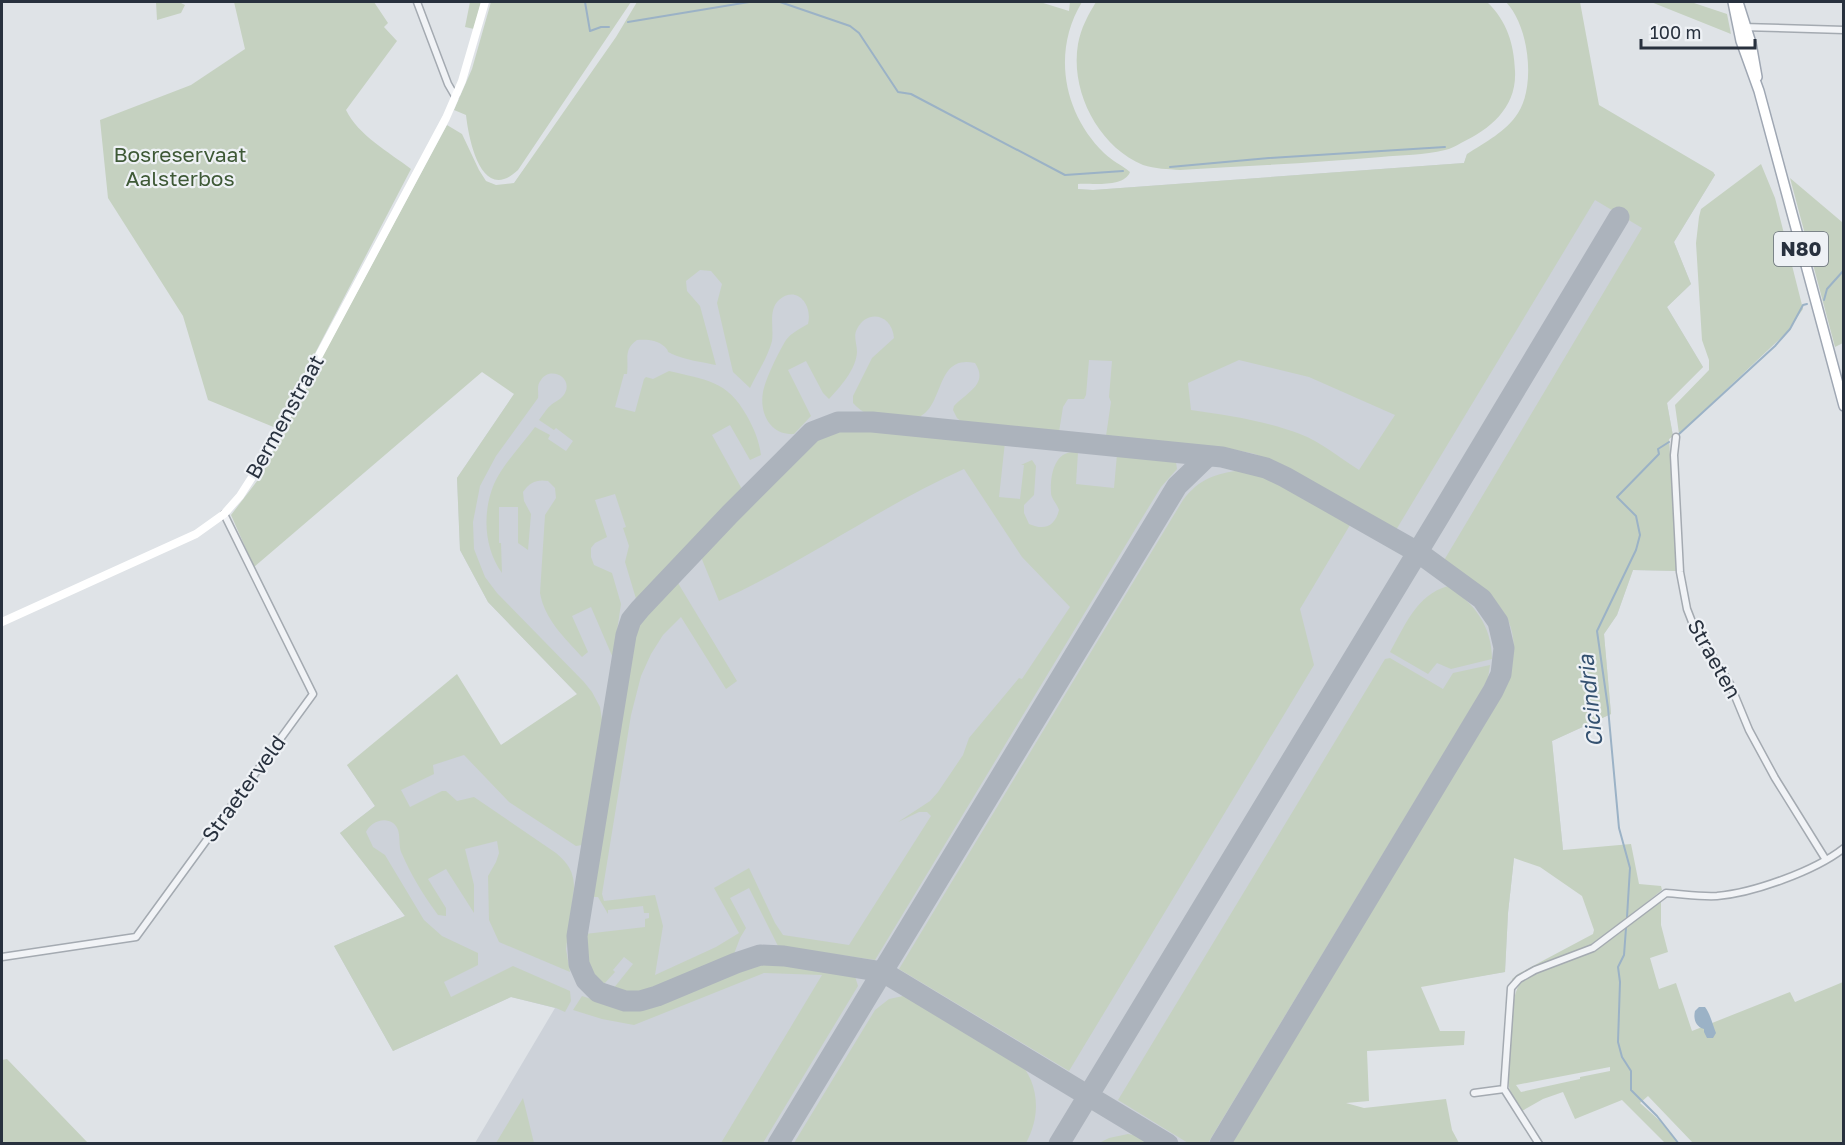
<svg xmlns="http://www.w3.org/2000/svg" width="1845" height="1145" font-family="'Golos Text',sans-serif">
<rect width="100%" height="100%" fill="#dfe3e7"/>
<path fill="#cdd2d9" d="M 885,78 L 1052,188 L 1093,190 L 1464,163 L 1467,154 L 1713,172 L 1715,175 L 1674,242 L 1691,284 L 1667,307 L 1703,367 L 1667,403 L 1673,436 L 1669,439 L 1677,571 L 1633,570 L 1617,615 L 1604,634 L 1611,714 L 1552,741 L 1563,850 L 1514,858 L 1508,913 L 1505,972 L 1421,986 L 1249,1144 L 475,1143 L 555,1008 L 511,997 L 393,1051 L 334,946 L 405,916 L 340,833 L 375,806 L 347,765 L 501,745 L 581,698 L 488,602 L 460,550 L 457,478 L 557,331 L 495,210 L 525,168 Z"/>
<path fill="#c5d1c0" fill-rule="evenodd" d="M 156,2 L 179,2 L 185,5 L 181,13 L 157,20 Z
M 234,2 L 374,2 L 388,23 L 384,27 L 397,41 L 346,110 C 358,135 389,152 411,169 L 276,428 L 208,400 L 183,316 L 108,198 L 100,120 L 191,85 L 245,49 Z
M 470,2 L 481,2 L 474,29 L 465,27 Z
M 491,2 L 631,2 L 518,170 C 482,204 469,142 466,115 L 454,110 L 472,69 Z
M 637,2 L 1040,2 L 1069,11 L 1070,2 L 1082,2 C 1052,51 1063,113 1104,153 C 1112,161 1122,165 1130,172 C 1124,188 1092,183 1078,184 L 1078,189 L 1093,190 L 1464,163 L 1467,154 C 1484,143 1507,131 1518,113 C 1536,85 1529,26 1506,2 L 1580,2 L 1599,105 L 1713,172 L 1715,175 L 1674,242 L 1691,284 L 1667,307 L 1703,367 L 1667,403 L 1673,436 L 1669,439 L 1677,571 L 1633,570 L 1617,615 L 1604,634 L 1611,714 L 1552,741 L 1563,850 L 1631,844 L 1639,884 L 1661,886 L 1662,890 L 1595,944 L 1530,971 L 1513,981 L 1512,979 L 1518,974 L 1593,934 L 1594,930 L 1582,896 L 1540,867 L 1514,858 L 1508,913 L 1505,972 L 1421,987 L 1440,1031 L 1465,1031 L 1464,1045 L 1367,1051 L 1369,1101 L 1346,1103 L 1364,1108 L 1446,1099 L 1452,1130 L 1459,1143 L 1229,1143 L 1505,687 C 1531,620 1495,594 1443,562 L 1642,228 L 1595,200 L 1396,530 L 1297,474 L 1255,454 L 1231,449 L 1106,436 L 1111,402 L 1109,397 L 1112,361 L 1089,360 L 1086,395 L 1084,399 L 1068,399 L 1063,407 L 1059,432 L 964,424 L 957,418 L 953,410 L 954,406 C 967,392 989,384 975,363 C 935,354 945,405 919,417 C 909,421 896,418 886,418 C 872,417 863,414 853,403 L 853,396 L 872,358 L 894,338 C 892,314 867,309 857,329 C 853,336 857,344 857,352 C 856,370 840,387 829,399 L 823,393 L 806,361 L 788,370 L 811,416 L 794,434 C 771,436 759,414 763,392 C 766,378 778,353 786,340 C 791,333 801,328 808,324 C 813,304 796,285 779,300 C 768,310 774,327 772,341 C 768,357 757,373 750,388 L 733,372 L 717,303 L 722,284 L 711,271 L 700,270 L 686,281 L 687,291 L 700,306 L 716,365 C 702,362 685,360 672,354 C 664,350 671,353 665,347 C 658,340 646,339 637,340 C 623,350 629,359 627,374 L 624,374 L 615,407 L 635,412 L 644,379 L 646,377 L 653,379 L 669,371 C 706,380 727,380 747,416 C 754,429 759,440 761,455 L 750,460 L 730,425 L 712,435 L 743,491 L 637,602 L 625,562 L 629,546 L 623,528 L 626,527 L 615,494 L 595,500 L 607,537 L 595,543 L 591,548 L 591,557 L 594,565 L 612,573 L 621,604 L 613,658 L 591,607 L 572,616 L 588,652 L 582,657 C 564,637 545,620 540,593 L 545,515 L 556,498 L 555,488 L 548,481 C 537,479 530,482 523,492 L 524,501 L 531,514 L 528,550 L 518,543 L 518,507 L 499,507 L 499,543 L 501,543 L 502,573 C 484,548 482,513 494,484 C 503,464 522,445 535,427 L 550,435 L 548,439 L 566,451 L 573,441 L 556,428 L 554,430 L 539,420 C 543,415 546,409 551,405 C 556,401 562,399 565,393 C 573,377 550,366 541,380 C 536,386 539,392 538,398 L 496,456 L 480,486 L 473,522 L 474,549 L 485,577 L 497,593 L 584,682 L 592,692 L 600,707 L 602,720 L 584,841 L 582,845 L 576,846 L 509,802 L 464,755 L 433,765 L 434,774 L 401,790 L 410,807 L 442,791 L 446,791 L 457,801 L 474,797 L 556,853 C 568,863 574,872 574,888 L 566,949 L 570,972 L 499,942 L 489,920 L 488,876 L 496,862 L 499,853 L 497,841 L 465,849 L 474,885 L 474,913 L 446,869 L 428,879 L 446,908 L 446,916 L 438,915 C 424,896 411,875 402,854 C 397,844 403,831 393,823 C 383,816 370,823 366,832 L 373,847 L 385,855 L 424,920 L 442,936 L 478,953 L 478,965 L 444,982 L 451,997 L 513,966 L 570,991 L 571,1001 L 565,1012 L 556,1008 L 511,997 L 393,1051 L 334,946 L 405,916 L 340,833 L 375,806 L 347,765 L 457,674 L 501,745 L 577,694 L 488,602 L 460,550 L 457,478 L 514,394 L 482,372 L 254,567 L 231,515 L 261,476 L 306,387 L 447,125 L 462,134 L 479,170 L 486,181 L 496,185 L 514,183 L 616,37 ZM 1239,360 L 1309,377 L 1395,415 L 1359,470 C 1340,458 1321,442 1300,434 C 1266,421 1227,415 1191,410 L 1188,383 Z
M 1096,2 L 1487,2 C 1507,21 1514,44 1515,71 C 1517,107 1491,129 1461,143 C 1456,146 1450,149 1445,150 C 1424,155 1402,155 1381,157 C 1314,163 1247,166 1180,170 C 1168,169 1155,169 1143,165 C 1098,146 1070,91 1078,44 C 1081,28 1088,15 1096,2 Z
M 1651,2 L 1691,2 L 1727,14 L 1731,34 Z
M 1761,164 L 1775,198 L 1803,309 L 1786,333 L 1679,434 L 1675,405 L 1709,370 L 1709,360 L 1702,340 L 1696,243 L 1699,217 L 1701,209 Z
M 1790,178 L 1842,222 L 1843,219 L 1843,343 L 1835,347 Z
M 854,428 L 1005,442 L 999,497 L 1020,499 L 1024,465 L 1021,465 L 1032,460 L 1036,466 L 1034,495 L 1024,505 L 1024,513 L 1029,524 C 1045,531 1055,526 1059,510 C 1057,504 1051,498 1051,493 C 1050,474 1055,449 1078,452 L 1076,484 L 1114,488 L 1117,454 L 1173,460 L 1176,462 L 1177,469 L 1161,487 L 1139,523 L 875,960 L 778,946 L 749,888 L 730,898 L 746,928 L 740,938 L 734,954 L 654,990 L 636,995 L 613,989 L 633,964 L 624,957 L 613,970 L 615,972 L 604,984 C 583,977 583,951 585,934 L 645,927 L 645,919 L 649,918 L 649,913 L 644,913 L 643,906 L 608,910 L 608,914 L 598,897 L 592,897 L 617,723 L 633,638 C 642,615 661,600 678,583 L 737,681 L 726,689 L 681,617 L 663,635 L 651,654 L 641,676 L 631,715 L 602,894 L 604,901 L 655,895 L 663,926 L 655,975 L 716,947 L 739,933 L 714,888 L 749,868 L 775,923 L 783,935 L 849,945 L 931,816 L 927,812 L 919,812 L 898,822 L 930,801 L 938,792 L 963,755 L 969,738 L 1019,678 L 1022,679 L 1070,607 L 1022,557 L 964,469 C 879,507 804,563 719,601 L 701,557 L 804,448 L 827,433 Z
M 1242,470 L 1268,476 L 1350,525 L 1300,609 L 1314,665 L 1069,1071 L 899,969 L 1183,500 C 1200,478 1215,474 1242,470 Z
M 1448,586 C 1474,603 1492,626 1492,659 L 1451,669 L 1437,663 L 1428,674 L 1390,652 C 1405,626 1416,595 1448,586 Z
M 1390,658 L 1443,689 L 1453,673 L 1490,665 L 1488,678 L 1482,690 L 1208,1143 L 1188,1143 L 1118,1100 L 1385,659 Z
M 1661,901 L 1661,925 L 1668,952 L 1650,958 L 1659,989 L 1676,983 L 1692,1031 L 1790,992 L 1795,1002 L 1843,982 L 1843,1143 L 1693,1143 L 1648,1096 L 1640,1103 L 1659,1120 L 1678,1143 L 1665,1143 L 1622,1100 L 1575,1119 L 1563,1092 L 1543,1099 L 1522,1111 C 1518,1104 1511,1095 1509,1087 C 1507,1069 1509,996 1520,984 C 1536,966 1566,964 1586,954 C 1614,941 1637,918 1661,901 ZM 1610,1067 L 1610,1071 L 1580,1077 L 1580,1079 L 1521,1092 L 1516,1085 Z
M 768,963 L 854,973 L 858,986 L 763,1143 L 721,1143 L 822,975 L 764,973 L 634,1025 L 602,1019 L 573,1010 L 582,996 L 622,1009 L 645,1008 L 751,966 Z
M 908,995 L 920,999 L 1015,1057 C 1039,1080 1042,1114 1026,1143 L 794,1143 L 875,1010 L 889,999 Z
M 7,1059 L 88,1143 L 2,1143 L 2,1060 Z
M 523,1098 L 534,1143 L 496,1143 Z
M 1128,1134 L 1145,1137 L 1159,1143 L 1099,1143 L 1109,1138 Z"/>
<path fill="#9bb2c6" d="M 1699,1007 L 1705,1007 C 1710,1013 1713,1026 1716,1033 L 1713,1038 L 1707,1038 L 1704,1032 L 1704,1029 C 1696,1027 1693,1019 1695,1011 Z"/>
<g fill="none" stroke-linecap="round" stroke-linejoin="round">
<path stroke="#9bb2c6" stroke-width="2" d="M 585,2 L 590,31 L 601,27 L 609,27
M 780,2 L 850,26 L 859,33 L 898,92 L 911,94 L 1065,175 L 1123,171
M 628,22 L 749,2
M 1170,167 L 1269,158 L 1445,147
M 1844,221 L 1844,225
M 1824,300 L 1827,289 L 1844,270
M 1678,435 L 1775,346 L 1790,329 L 1803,305 L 1807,304
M 1627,917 L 1630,868 L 1619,828 L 1608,708 L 1597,631 L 1636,550 L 1640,535 L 1636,516 L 1617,497 L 1659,454 L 1658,449 L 1669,442
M 1626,928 L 1624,955 L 1618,967 L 1620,982 L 1618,1042 L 1622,1057 L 1631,1071 L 1631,1090 L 1657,1116 L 1679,1144"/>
<path stroke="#acb3bc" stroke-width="21" d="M 778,1144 L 1177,486 L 1208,456
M 1059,1144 C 1246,835 1434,527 1619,217
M 1168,1144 L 883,972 L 784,956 L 760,955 L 736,963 L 657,996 L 640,1001 L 625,1001 L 598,992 L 586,980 L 579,964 L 577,936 L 626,635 L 631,620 L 640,609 L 730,514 L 812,432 L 838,422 L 872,422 L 1222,457 L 1266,468 L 1285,477 L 1419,553 L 1482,599 L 1498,622 L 1504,648 L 1501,674 L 1493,691 L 1220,1144"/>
<defs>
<path id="street" d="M 417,2 L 448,84 L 455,96
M 1742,27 L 1844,30
M 1676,437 L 1674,455 L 1680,572 L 1687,609 L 1694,627 L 1730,684 L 1749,730 L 1775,778 L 1826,860
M 2,957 L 136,937 L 313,694 L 224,514
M 1474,1093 L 1504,1089
M 1539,1144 L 1504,1089 L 1511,988 L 1519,979 L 1535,970 L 1593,948 L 1666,893 C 1683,894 1700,897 1717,896 C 1753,893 1815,871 1844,848"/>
<path id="primary" d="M 1733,2 L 1741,41 L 1759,91 L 1844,406
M 1738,2 L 1751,43 L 1757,77"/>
</defs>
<use href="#street" stroke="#a4aab1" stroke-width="9"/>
<use href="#primary" stroke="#9fa7b3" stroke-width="12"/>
<use href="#street" stroke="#f1f3f6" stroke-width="6"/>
<path stroke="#fff" stroke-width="8" d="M 2,622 L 196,534 L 224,514 L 240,496 L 263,460 L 446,118 L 462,81 L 485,2"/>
<use href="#primary" stroke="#fff" stroke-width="9"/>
</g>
<g text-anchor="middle" stroke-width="4.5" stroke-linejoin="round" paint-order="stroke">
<rect fill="#eef1f5" stroke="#636b75" stroke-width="1.5" x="1774" y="232" width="54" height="34" rx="4.5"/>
<g font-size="20" font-weight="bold" fill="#28313e">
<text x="1801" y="256">N80</text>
</g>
<g font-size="21" fill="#3e5936" stroke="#eef1f5">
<text x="180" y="162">Bosreservaat<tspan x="180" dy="24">Aalsterbos</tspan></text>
</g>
<g font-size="21" fill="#28313e" stroke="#eef1f5">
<text transform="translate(285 417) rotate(-61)" y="7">Bermenstraat</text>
<text transform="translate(1714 659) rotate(61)" y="7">Straeten</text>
<text transform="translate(244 789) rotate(-54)" y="7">Straeterveld</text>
</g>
<g font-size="22" font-style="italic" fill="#345170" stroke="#eef1f5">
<text transform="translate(1590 701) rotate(-96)" y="8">Cicindria</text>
</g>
</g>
<rect width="1845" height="1145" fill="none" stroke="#28313e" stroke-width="6"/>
<path d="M1641 39v9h114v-9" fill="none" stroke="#28313e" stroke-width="3"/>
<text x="1650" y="39" font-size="18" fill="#28313e" stroke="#eef1f5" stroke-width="4.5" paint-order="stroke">100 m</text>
</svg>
